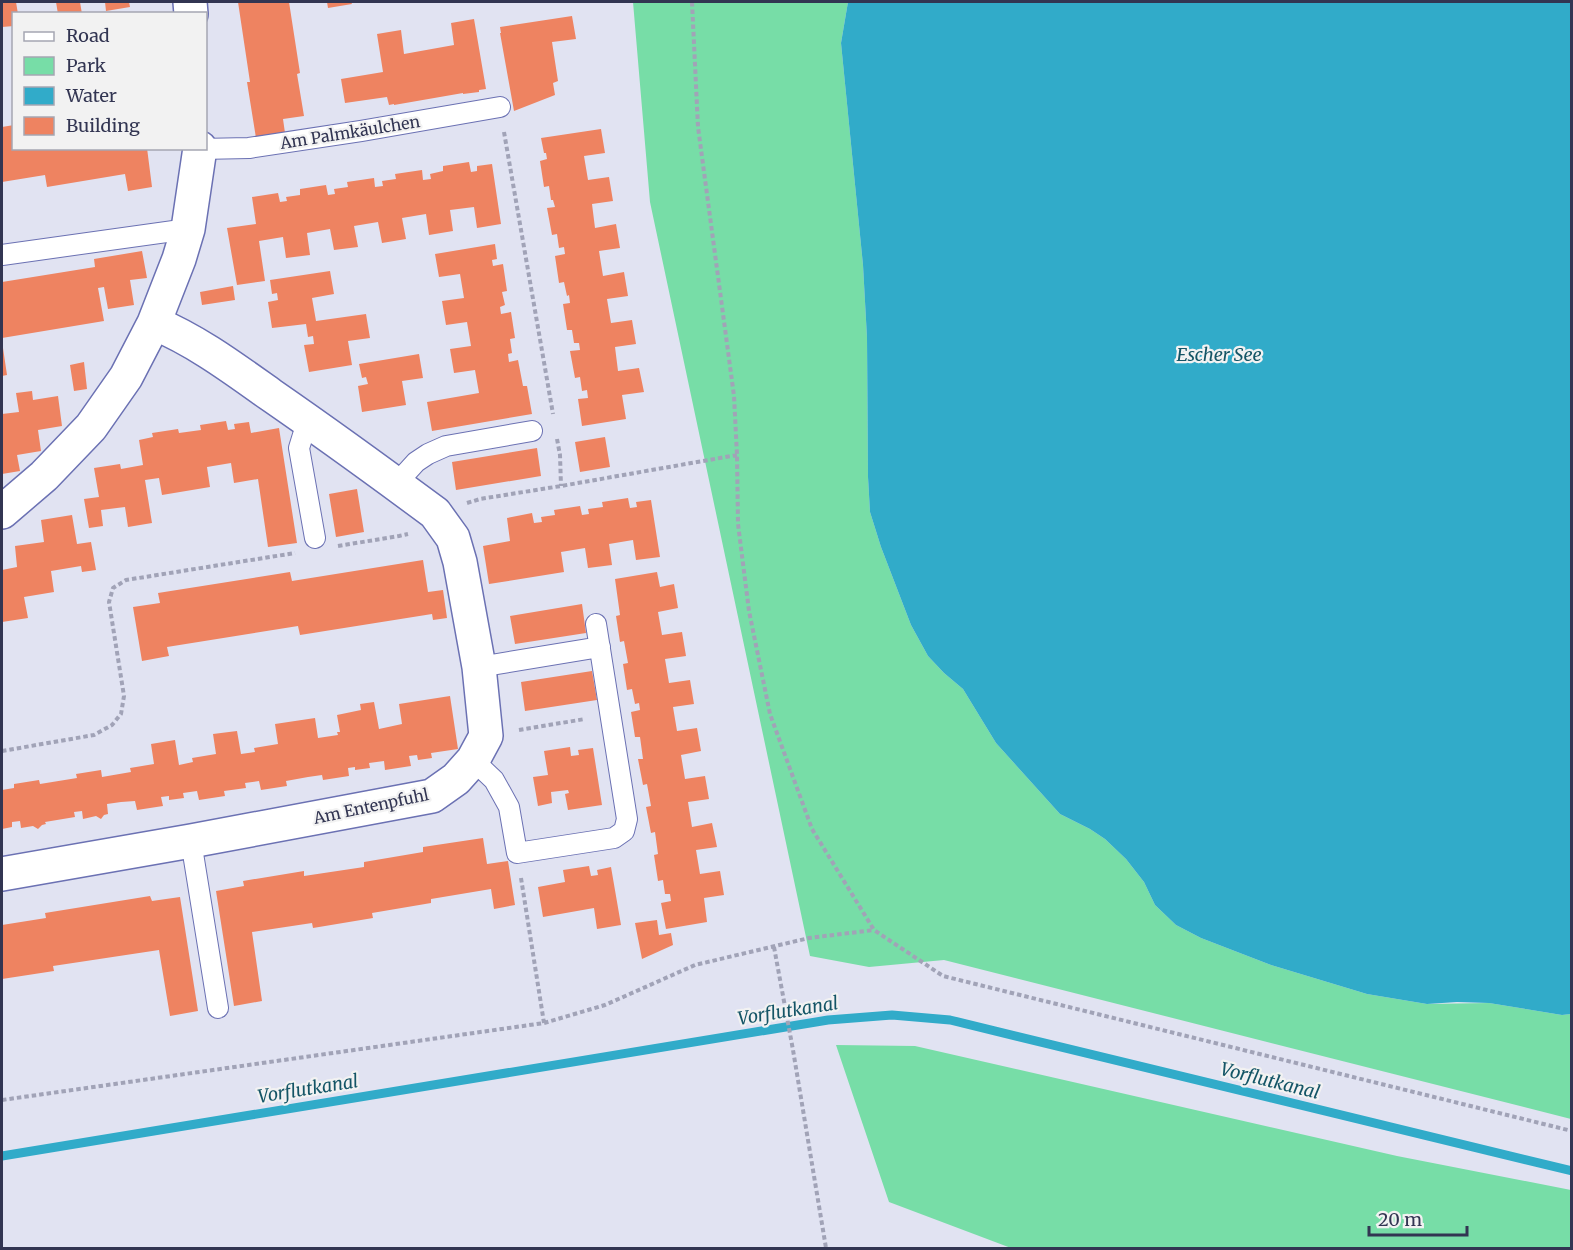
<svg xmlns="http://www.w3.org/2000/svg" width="1573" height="1250" font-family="Merriweather,serif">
<rect width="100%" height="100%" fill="#e1e3f2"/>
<path fill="#77dda7" d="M 633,2 L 848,2 L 841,43 L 863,265 L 867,338 L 868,477 L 870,512 L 881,547 L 911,625 L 928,656 L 944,673 L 963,689 L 996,743 L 1060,814 L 1090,829 L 1105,839 L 1126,859 L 1144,882 L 1155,905 L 1176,925 L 1201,938 L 1271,965 L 1367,994 L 1427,1004 L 1489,1003 L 1562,1015 L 1571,1014 L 1571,1119 L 944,960 L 869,967 L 810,956 L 650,202 Z
M 836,1045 L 915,1046 L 1397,1156 L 1571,1190 L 1571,1248 L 1011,1248 L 889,1202 Z"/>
<path fill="#31abc9" d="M 848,2 L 1571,2 L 1571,1014 L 1562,1015 L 1489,1003 L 1457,1002 L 1427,1004 L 1367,994 L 1271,965 L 1201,938 L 1176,925 L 1155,905 L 1144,882 L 1126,859 L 1105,839 L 1090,829 L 1060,814 L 996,743 L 963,689 L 944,673 L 928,656 L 911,625 L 881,547 L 870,512 L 868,477 L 867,338 L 863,265 L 841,43 Z"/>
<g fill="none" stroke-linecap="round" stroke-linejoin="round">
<path stroke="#31abc9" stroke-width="9" d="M 2,1156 L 828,1020 L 892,1015 L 950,1020 L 1572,1171"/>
</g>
<path fill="#ee8361" d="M 2,2 L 16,2 L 18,14 L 14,14 L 14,26 L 2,27 Z
M 56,2 L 80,2 L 82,14 L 58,14 Z
M 105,2 L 129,2 L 130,7 L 106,11 Z
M 238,2 L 289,2 L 300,73 L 297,74 L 304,116 L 283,119 L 285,133 L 256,138 L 247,82 L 250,82 Z
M 327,2 L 351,2 L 352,4 L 328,8 Z
M 572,16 L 576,39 L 552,42 L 558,81 L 553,83 L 555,95 L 514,111 L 500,33 L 501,33 L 500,27 Z
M 474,19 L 486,89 L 479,90 L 479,92 L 463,94 L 463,93 L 394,105 L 394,104 L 389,105 L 387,97 L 345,103 L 341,79 L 383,72 L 377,34 L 401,30 L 404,54 L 454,45 L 451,23 Z
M 14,125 L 14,148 L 147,148 L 152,187 L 128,191 L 125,174 L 47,187 L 45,175 L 2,182 L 2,127 Z
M 601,129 L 605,153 L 584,156 L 588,180 L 609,177 L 613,201 L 592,204 L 595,228 L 616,224 L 620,248 L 599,251 L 603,276 L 624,272 L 628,296 L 607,299 L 611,323 L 632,320 L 636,344 L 615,347 L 618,371 L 639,368 L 644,392 L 622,395 L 626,419 L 582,426 L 578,399 L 588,398 L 587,390 L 582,391 L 580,377 L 575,378 L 570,351 L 580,350 L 579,343 L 574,343 L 572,330 L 567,330 L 563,304 L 570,303 L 569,295 L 567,296 L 564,282 L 559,283 L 555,256 L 565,254 L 564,247 L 559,248 L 557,234 L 552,235 L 547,208 L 555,207 L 553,200 L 551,200 L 549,186 L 544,187 L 540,161 L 547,159 L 546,153 L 544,153 L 541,138 Z
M 469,162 L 471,172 L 477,171 L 477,166 L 492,164 L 501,224 L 477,228 L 474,207 L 450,210 L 453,231 L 429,235 L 426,214 L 402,218 L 406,239 L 382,243 L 378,222 L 354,226 L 358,247 L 334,250 L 330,229 L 307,233 L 310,255 L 286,258 L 283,237 L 259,241 L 265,281 L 237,285 L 227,228 L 256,224 L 252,197 L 278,193 L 280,202 L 287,201 L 286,197 L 300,195 L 300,189 L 326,185 L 328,195 L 335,194 L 334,189 L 348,187 L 347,182 L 374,178 L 375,187 L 383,186 L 382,181 L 396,179 L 395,174 L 422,170 L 423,180 L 431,179 L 430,174 L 443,171 L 443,166 Z
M 495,244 L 497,259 L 492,260 L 493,266 L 503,264 L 507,291 L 502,292 L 505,305 L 500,307 L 501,314 L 511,312 L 515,338 L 510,339 L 512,353 L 508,354 L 509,362 L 518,360 L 523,386 L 527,386 L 532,414 L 432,431 L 427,402 L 479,393 L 475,370 L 454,373 L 450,349 L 471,346 L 467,322 L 446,325 L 442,301 L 464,298 L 460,274 L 439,277 L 435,254 Z
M 142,251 L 147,278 L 130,280 L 134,305 L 108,309 L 104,287 L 98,288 L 104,321 L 2,338 L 2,282 L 95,267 L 94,259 Z
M 330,271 L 334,294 L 312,298 L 316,321 L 366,314 L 370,338 L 348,341 L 352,365 L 309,372 L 304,345 L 314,344 L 313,336 L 308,337 L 306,324 L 272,328 L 268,302 L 278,300 L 277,293 L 272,294 L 270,280 Z
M 233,286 L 235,300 L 202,305 L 200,292 Z
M 2,348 L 3,348 L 7,375 L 2,376 Z
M 419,354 L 423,378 L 402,381 L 406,405 L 362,412 L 358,386 L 368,384 L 366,377 L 362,378 L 359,364 Z
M 84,362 L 87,389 L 74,391 L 70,365 Z
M 32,391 L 33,400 L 58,396 L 62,426 L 38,430 L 41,451 L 17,455 L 20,471 L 2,474 L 2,414 L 19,412 L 16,393 Z
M 226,421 L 228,430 L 235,429 L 234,424 L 249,422 L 251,433 L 279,428 L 297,543 L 268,547 L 258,479 L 234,483 L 231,463 L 207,467 L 210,487 L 162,495 L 159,478 L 145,480 L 152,523 L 128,527 L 125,507 L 101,510 L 103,526 L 89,528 L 84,499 L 99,497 L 94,468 L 120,464 L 121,469 L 143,465 L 139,440 L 153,437 L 152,433 L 178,429 L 179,433 L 201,430 L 200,425 Z
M 605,437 L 610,467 L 580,472 L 575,442 Z
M 537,448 L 541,476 L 456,490 L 452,462 Z
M 357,489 L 364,532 L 336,537 L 329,494 Z
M 628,498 L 630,508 L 637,507 L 636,502 L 651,500 L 660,557 L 636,560 L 633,540 L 609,544 L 612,565 L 588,568 L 585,548 L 561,552 L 564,572 L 489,584 L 483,546 L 510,541 L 507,518 L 532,513 L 534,523 L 542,522 L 541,517 L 555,515 L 554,510 L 580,506 L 582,515 L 589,514 L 588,509 L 603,507 L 602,502 Z
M 72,515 L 77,544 L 91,542 L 96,570 L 82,572 L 81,566 L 51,571 L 54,592 L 24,597 L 28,618 L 2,622 L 2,570 L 17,567 L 15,546 L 44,542 L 41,520 Z
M 423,560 L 428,592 L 443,590 L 447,618 L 433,620 L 432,614 L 300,635 L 298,626 L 167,647 L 169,656 L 142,661 L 133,607 L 160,603 L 158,593 L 290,572 L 292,581 Z
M 657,572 L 660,587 L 674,584 L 678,608 L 658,612 L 662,635 L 682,632 L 686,656 L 665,659 L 669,683 L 690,680 L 694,704 L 673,707 L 677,731 L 697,728 L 701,751 L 681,755 L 685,779 L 705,776 L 709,799 L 688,802 L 692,827 L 712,823 L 717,847 L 696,850 L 700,874 L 720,871 L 724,895 L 704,898 L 707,922 L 666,929 L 661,903 L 671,901 L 670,894 L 665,894 L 663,880 L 658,881 L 654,855 L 658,854 L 655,832 L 651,833 L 646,807 L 651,806 L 647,784 L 643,785 L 638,759 L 643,759 L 640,737 L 635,737 L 631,712 L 640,710 L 639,703 L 635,704 L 632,689 L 627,690 L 623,664 L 628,663 L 624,641 L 620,642 L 616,616 L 620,615 L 615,579 Z
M 582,604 L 586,633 L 515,644 L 510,616 Z
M 592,671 L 597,700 L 525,711 L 521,682 Z
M 450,696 L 458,749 L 431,753 L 432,758 L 418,760 L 417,755 L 409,756 L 411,766 L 385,770 L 384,761 L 369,763 L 370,768 L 355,770 L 355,767 L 348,768 L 349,776 L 323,780 L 322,775 L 308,777 L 286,781 L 287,786 L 261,790 L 259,781 L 245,783 L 246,788 L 224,791 L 225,796 L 199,800 L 197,791 L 183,793 L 184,798 L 169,800 L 169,796 L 161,797 L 163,806 L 137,810 L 135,801 L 121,802 L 107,804 L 108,814 L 104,815 L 101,819 L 96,816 L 83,819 L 82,811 L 74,812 L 75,817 L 45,822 L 46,824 L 42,825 L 38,829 L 33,826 L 21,828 L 20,821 L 12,822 L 12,827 L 2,829 L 2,790 L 14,788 L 14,784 L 39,780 L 40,784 L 77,778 L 76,774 L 101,770 L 102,777 L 131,772 L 130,768 L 154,764 L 151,744 L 175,740 L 179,765 L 193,762 L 192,758 L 216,754 L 213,734 L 237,731 L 241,754 L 255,752 L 254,748 L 278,744 L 275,724 L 315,718 L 318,738 L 338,735 L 337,732 L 340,732 L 337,715 L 361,710 L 360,704 L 374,702 L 379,729 L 402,724 L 399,704 Z
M 570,747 L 571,756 L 579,755 L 578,750 L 593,748 L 602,805 L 568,810 L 565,794 L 569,793 L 568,790 L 551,792 L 552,803 L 538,806 L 533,777 L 548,775 L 544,751 Z
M 483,838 L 487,864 L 508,861 L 515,905 L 494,909 L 491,889 L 431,899 L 431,903 L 372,913 L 373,918 L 313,928 L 312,923 L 252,932 L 262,1001 L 234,1006 L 216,891 L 244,886 L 243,881 L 304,871 L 304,876 L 364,867 L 364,862 L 423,852 L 423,847 Z
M 589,866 L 591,876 L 598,875 L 597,870 L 611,867 L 621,925 L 597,929 L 594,908 L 543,917 L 538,887 L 565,882 L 563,870 Z
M 150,896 L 152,901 L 180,897 L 198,1011 L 170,1016 L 159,950 L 53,966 L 54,971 L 2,979 L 2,925 L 46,918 L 45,913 Z
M 657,920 L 659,935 L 671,933 L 673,945 L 642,959 L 635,923 Z"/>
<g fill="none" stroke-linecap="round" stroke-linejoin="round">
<defs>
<path id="service" d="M 200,149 L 249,148 L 361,131 L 500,107
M 2,255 L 188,229
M 310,422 L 303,435 L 299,448 L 315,538
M 396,484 L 416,462 L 428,454 L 446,446 L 532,431
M 479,667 L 600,647
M 473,760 L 494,780 L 509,807 L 517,853 L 614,838 L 624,831 L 627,819 L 596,624
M 191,841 L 218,1008"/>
<path id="minor" d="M 190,2 L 191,14
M 2,512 L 44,476 L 91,427 L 126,377 L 154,323 L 179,259 L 188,229 L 200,148
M 2,874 L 191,841 L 432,796 L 456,779 L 473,760 L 486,736 L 479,667 L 460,562 L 453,538 L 435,513 C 381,473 326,433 271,395 C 233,368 197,341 154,323"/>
</defs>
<use href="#service" stroke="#6b71b3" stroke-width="22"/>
<use href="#minor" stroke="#6b71b3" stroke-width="36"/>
<path stroke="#a1a3b7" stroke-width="4" stroke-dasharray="4.5 3" stroke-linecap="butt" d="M 692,2 L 698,127 L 734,396 L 737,455 L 738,524 L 749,611 L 770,714 L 812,829 L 874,930 L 943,976 L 1572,1131
M 504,132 L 553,414
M 557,439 L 560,455 L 561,486
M 467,503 L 480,499 L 561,486 L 737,455
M 338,546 L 399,536 L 408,534
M 519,730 L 585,719
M 2,751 L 94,735 L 112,725 L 121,714 L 124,696 L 109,602 L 113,588 L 126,580 L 295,553
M 521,878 L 544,1023
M 774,947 L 793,1050 L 826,1248
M 2,1100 L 544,1023 L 605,1005 L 695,965 L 809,938 L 874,930"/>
<use href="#service" stroke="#fff" stroke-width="20"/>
<use href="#minor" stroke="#fff" stroke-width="33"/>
</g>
<g text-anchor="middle" stroke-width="4.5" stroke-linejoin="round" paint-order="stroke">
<g font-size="16" fill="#323552" stroke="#f2f2f2">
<text transform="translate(350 132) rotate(-9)" y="6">Am Palmkäulchen</text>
<text transform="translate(371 806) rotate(-12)" y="6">Am Entenpfuhl</text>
</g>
<g font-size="18" font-style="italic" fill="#145566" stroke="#f2f2f2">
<text x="1219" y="361">Escher See</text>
<text transform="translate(788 1011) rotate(-9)" y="6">Vorflutkanal</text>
<text transform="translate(1270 1081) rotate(14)" y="6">Vorflutkanal</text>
<text transform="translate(308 1089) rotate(-9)" y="6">Vorflutkanal</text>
</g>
</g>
<rect width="1573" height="1250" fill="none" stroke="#323552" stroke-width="6"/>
<rect x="12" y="12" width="195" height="138" fill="#f2f2f2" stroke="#a5a6b2" stroke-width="1.5"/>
<rect x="24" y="32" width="30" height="9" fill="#ffffff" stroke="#a5a6b2" stroke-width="1.5"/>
<text x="66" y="42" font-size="18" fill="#323552">Road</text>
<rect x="24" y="57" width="30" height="18" fill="#77dda7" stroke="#a5a6b2" stroke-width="1.5"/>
<text x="66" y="72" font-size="18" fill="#323552">Park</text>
<rect x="24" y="87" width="30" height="18" fill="#31abc9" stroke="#a5a6b2" stroke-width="1.5"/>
<text x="66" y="102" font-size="18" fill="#323552">Water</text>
<rect x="24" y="117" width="30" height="18" fill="#ee8361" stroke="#a5a6b2" stroke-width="1.5"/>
<text x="66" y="132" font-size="18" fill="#323552">Building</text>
<path d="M1369 1226v9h98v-9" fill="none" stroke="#323552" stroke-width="3"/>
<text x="1378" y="1226" font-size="18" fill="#323552" stroke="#f2f2f2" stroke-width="4.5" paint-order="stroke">20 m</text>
</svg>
